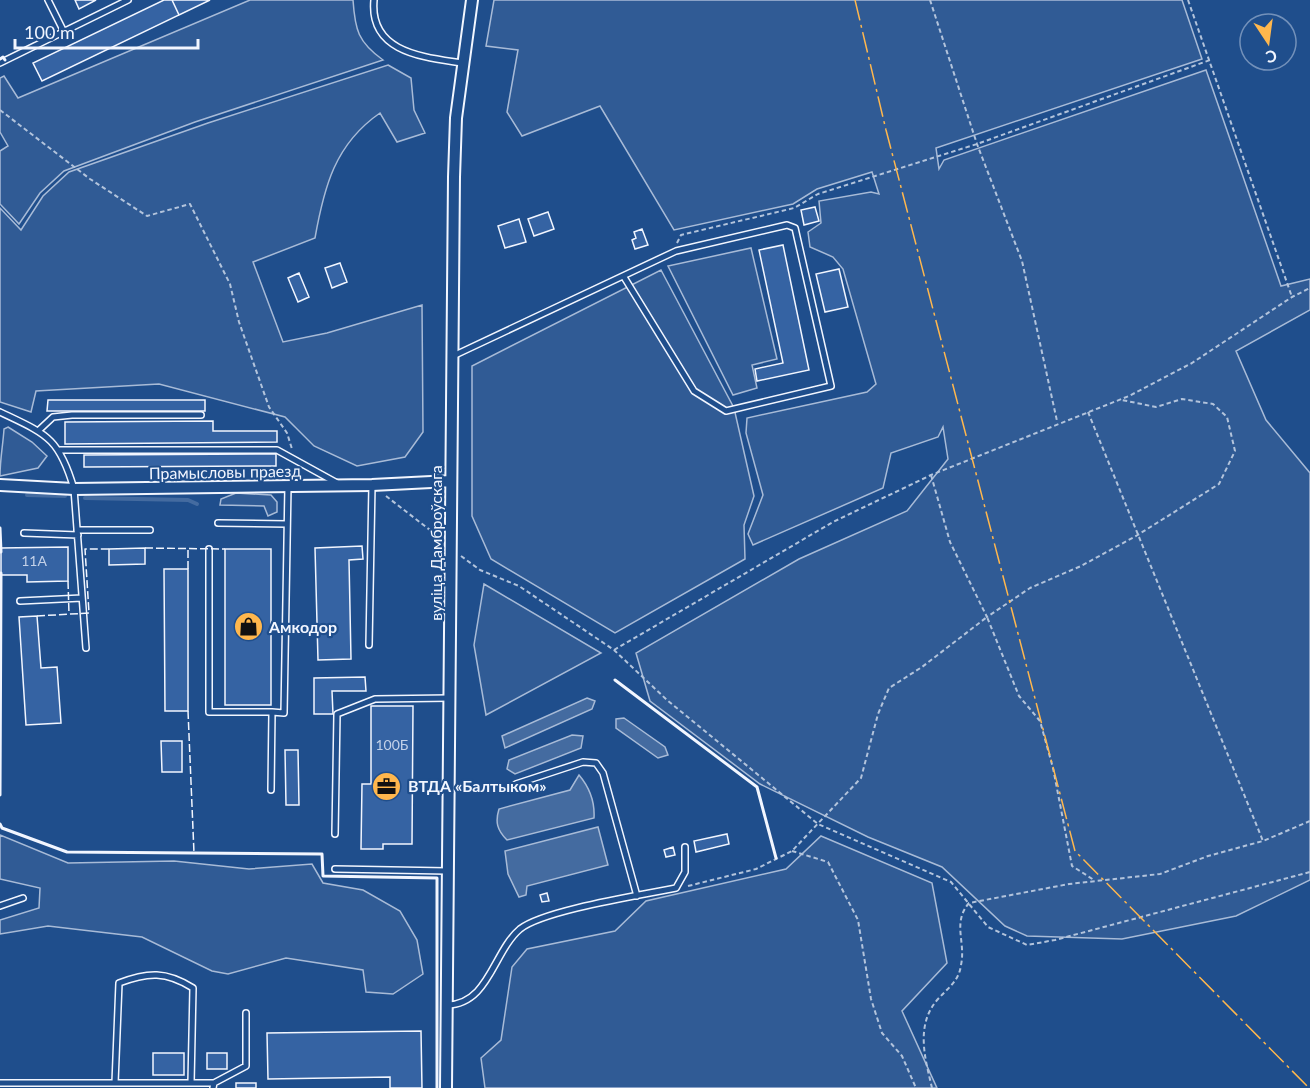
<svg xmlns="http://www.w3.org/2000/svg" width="1310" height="1088" font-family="Lato,sans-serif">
<rect width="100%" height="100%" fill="#1f4e8c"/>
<path fill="#305b95" stroke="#a8bbd7" stroke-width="1.5" d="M 250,0 L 353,0 C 355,30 358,42 383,60 L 195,122 L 64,171 L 40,193 L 19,224 L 0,204 L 0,151 L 8,146 L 0,132 L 0,78 L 4,76 L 18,98 Z
M 494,0 L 1182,0 L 1202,59 L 936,148 L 939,169 L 944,160 L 1206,70 L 1281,286 L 1310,279 L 1310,310 L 1236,351 L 1266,420 L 1310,473 L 1310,880 L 1236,916 L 1122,939 L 1027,936 L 1005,926 L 942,867 L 868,837 L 760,784 L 650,701 L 636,653 L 799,559 L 907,511 L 948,459 L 943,427 L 938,437 L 891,453 L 883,488 L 753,545 L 748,534 L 763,495 L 746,433 L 747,418 L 867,392 L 876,384 L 843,269 L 833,257 L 810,247 L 808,232 L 821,223 L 819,201 L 871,192 L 879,194 L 872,172 L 817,189 L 793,204 L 674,230 L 600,106 L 522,136 L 507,112 L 518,50 L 486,46 Z
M 388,65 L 411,78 L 414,110 L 425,133 L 397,142 L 380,113 C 335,144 324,187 315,238 L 253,262 L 283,342 L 327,333 L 422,305 L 423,432 L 405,457 L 357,466 L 314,446 L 285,417 L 159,384 L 36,391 L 31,412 L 0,402 L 0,208 L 21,230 L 43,196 L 69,172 L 208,123 Z
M 751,248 L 777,359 L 752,365 L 757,388 L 733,395 L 668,266 Z
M 661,270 L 734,408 L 754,496 L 744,525 L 745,559 L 615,633 L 491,559 L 472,516 L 472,366 Z
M 8,427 L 32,442 L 47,456 L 38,468 L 0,476 C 0,459 3,445 4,429 Z
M 236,493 L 271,495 L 277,502 L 277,512 L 268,516 L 264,506 L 220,505 L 221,499 Z
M 484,584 L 601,653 L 486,715 L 474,645 Z
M 0,835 L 68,863 L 174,861 L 249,869 L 312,864 L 323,883 L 363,890 L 400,911 L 417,940 L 423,974 L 393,994 L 366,992 L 363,970 L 286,958 L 228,974 L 212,971 L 142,937 L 48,926 L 0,934 L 0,920 L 39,908 L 40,888 L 0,879 Z
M 821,836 L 932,883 L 947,963 L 902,1011 L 937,1088 L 485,1088 L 481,1058 L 501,1040 L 512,967 L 527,949 L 615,931 L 646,901 L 786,869 Z"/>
<path fill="#446ba0" stroke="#a8bbd7" stroke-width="1.5" d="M 587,698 L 595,701 L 592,709 L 505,748 L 502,736 Z
M 624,718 L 665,747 L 668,755 L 658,758 L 616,728 L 616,719 Z
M 572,735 L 583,736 L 581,748 L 515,774 L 507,769 L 509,760 Z
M 579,775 C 590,788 595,801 594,818 L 507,840 C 497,830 495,822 499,809 L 570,790 Z
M 598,827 L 608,865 L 527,886 L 526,895 L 519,897 L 508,874 L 505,851 Z"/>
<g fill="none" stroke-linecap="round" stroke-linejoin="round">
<path stroke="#446ba0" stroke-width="4" d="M 27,495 L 65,496
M 85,498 L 188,500 L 197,504"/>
</g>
<path fill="#3563a3" stroke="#f2f6ff" stroke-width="1.5" d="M 75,0 L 96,0 L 79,9 Z
M 164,0 L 172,0 L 179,15 L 42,81 L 33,63 Z
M 172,0 L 210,0 L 179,15 Z
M 815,207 L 819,221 L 804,225 L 801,210 Z
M 548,212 L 554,229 L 534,236 L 528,219 Z
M 519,219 L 526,242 L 505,248 L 498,226 Z
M 642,229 L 648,245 L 635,249 L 632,240 L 636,238 L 634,232 Z
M 783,245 L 809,370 L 757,381 L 755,369 L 783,363 L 759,250 Z
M 340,263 L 347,282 L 332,288 L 325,268 Z
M 839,269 L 848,307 L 825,312 L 816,274 Z
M 299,273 L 309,297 L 298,302 L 288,278 Z
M 48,400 L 205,400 L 205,411 L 47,411 Z
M 213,421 L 213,431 L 277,431 L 277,442 L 65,444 L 65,422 Z
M 276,454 L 276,466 L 84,467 L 84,455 Z
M 362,546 L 363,559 L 349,560 L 351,659 L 318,660 L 315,548 Z
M 68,547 L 68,581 L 27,582 L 27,575 L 1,575 L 1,548 Z
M 145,548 L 145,564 L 109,565 L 109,549 Z
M 225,549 L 271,549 L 271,705 L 225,705 Z
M 164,569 L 188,569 L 188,711 L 165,711 Z
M 37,616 L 41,668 L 57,667 L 61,723 L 26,725 L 19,617 Z
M 365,677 L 366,691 L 332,691 L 333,714 L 314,714 L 314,678 Z
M 371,706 L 413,706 L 412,844 L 383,844 L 383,849 L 361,849 L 362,784 L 371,784 Z
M 161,741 L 182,741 L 182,772 L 162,772 Z
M 285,750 L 298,750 L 299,805 L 286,805 Z
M 727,834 L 729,844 L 696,852 L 694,841 Z
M 673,847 L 675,855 L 666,857 L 664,850 Z
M 547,893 L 549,901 L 542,902 L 540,895 Z
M 421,1031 L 422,1088 L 390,1088 L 390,1077 L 268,1079 L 267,1033 Z
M 153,1053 L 184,1053 L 184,1075 L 153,1075 Z
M 207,1053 L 227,1053 L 227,1069 L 207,1069 Z
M 236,1083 L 256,1083 L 256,1088 L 236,1088 Z"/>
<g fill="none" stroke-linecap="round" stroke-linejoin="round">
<defs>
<path id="lane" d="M 48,0 L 64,32
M 374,0 C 369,53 424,57 462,63
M 0,63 L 128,0
M 453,356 L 676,251 L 787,225 L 795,228 L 831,386 L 726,411 L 694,391 L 624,277
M 0,412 C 46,434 59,437 74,489 L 86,648
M 38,431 L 53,417 L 72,415 L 201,415
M 60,450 L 277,450 L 337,483
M 218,523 L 287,524
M 77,530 L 150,530
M 24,533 L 78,535
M 209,549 L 209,712 L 272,712
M 20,601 L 82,598
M 369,645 L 372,485
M 516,784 L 583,762 L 596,763 L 603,773 L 637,896
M 271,790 L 272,712 L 284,713 L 288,486
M 335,834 L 337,714 L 375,699 L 450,698
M 335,869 L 447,871
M 0,906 L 23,898
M 447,1005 C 489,1004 493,952 520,929 C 544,910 642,895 676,888 L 685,872 L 685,847
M 0,1083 L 214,1083
M 115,1083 L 119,983 C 148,972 166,971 193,988 L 191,1083
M 213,1088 L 214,1083 L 246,1066 L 246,1013"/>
<path id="street" d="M 0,485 L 74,489 L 372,485 L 451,481
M 446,1088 L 454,177 L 456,118 L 472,0"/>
</defs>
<use href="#lane" stroke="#f2f6ff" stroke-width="8"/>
<use href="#street" stroke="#f2f6ff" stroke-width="14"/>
<path stroke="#b3c4dc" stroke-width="2" stroke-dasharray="4.5 3" stroke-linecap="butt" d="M 930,0 L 977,144 L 1022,261 L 1057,421
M 1188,0 L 1292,297
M 0,110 L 90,179 L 147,216 L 190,204 L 230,284 L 239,322 L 269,407 L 287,433 L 292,449
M 677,243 L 681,235 L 794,208 L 818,194 L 977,144 L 1210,60
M 1088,412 L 1263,841 L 1310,821
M 931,475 L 950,542 L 987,617 L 1030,588 L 1081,566 L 1136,536 L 1219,484 L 1235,451 L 1227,417 L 1213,404 L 1182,399 L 1156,407 L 1122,400
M 386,496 L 439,537
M 461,556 L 480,570 L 519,586 L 614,650 L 667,700 L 818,824 L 951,882 L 988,927 L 1027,945 L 1055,940 L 1310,872
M 614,650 L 833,522 L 931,475 L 1129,396 L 1192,363 L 1292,297 L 1310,288
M 792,851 L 828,862 L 858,920 L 871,999 L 882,1033 L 902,1056 L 916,1088
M 688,886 L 756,869 L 792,851 L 861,778 L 878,714 L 889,688 L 922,667 L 987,617 L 1019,696 L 1040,721 L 1053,768 L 1072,866 L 1094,880
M 932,1088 C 925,1058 915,1025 938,999 C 948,988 959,981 961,965 C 966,942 952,923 969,903 L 1069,884 L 1160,874 L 1208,856 L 1263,841"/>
<use href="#lane" stroke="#1f4e8c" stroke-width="5"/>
<use href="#street" stroke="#1f4e8c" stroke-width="10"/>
<path stroke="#f2f6ff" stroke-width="1.5" stroke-dasharray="8 3" stroke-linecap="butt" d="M 145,548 L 225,549
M 188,569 L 188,549
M 68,581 L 69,614
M 37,616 L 89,613 L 85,549 L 109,549
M 188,711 L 194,853"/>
<path stroke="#f2f6ff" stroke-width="3" d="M 0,59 L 3,57 L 5,60
M 0,528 L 1,552
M 615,680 L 757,787 L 776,858
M 0,795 L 1,573
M 0,824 L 2,828 L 67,852 L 322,854 L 323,876 L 437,878 L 437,1088"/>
<path stroke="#ffb74d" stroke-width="1.5" stroke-dasharray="21 4.5 3 4.5" stroke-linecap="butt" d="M 855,0 L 886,130 L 1075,851 L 1309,1088"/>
</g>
<defs>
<symbol id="shop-disc" viewBox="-11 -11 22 22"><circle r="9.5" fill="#ffb74d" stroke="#1f4e8c"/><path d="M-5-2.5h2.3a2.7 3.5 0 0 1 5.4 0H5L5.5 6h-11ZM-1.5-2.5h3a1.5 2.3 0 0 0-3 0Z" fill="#111"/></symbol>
<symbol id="office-disc" viewBox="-11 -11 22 22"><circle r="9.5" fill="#ffb74d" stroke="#1f4e8c"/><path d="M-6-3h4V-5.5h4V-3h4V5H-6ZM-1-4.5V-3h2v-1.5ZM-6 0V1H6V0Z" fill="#111"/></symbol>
</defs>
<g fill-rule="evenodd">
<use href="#shop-disc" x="232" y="610" width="33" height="33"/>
<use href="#office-disc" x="370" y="770" width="33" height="33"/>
</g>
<g text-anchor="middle" stroke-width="4.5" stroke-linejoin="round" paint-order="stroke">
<g font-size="14" fill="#c3d1e8">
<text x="34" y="566">11А</text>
<text x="392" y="750">100Б</text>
</g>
<g font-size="16" fill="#f2f6ff" stroke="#1f4e8c">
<text transform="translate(225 472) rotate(-1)" y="6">Прамысловы праезд</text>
<text transform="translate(436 543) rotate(-90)" y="6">вуліца Дамброўскага</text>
</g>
<g font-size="16" font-weight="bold" fill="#f2f6ff" stroke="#1f4e8c" text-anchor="start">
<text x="269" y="633">Амкодор</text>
<text x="408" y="792">ВТДА «Балтыком»</text>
</g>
</g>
<g transform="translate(1268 42) rotate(167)"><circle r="28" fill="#1f4e8c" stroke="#7391ba" stroke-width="1.5"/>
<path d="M0-4.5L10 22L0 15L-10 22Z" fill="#ffb74d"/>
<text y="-9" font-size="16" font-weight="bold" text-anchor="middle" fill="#f2f6ff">С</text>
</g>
<path d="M15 39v9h183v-9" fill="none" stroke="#f2f6ff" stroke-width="3"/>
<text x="24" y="39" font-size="18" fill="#f2f6ff" stroke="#1f4e8c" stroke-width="4.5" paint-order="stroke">100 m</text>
</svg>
